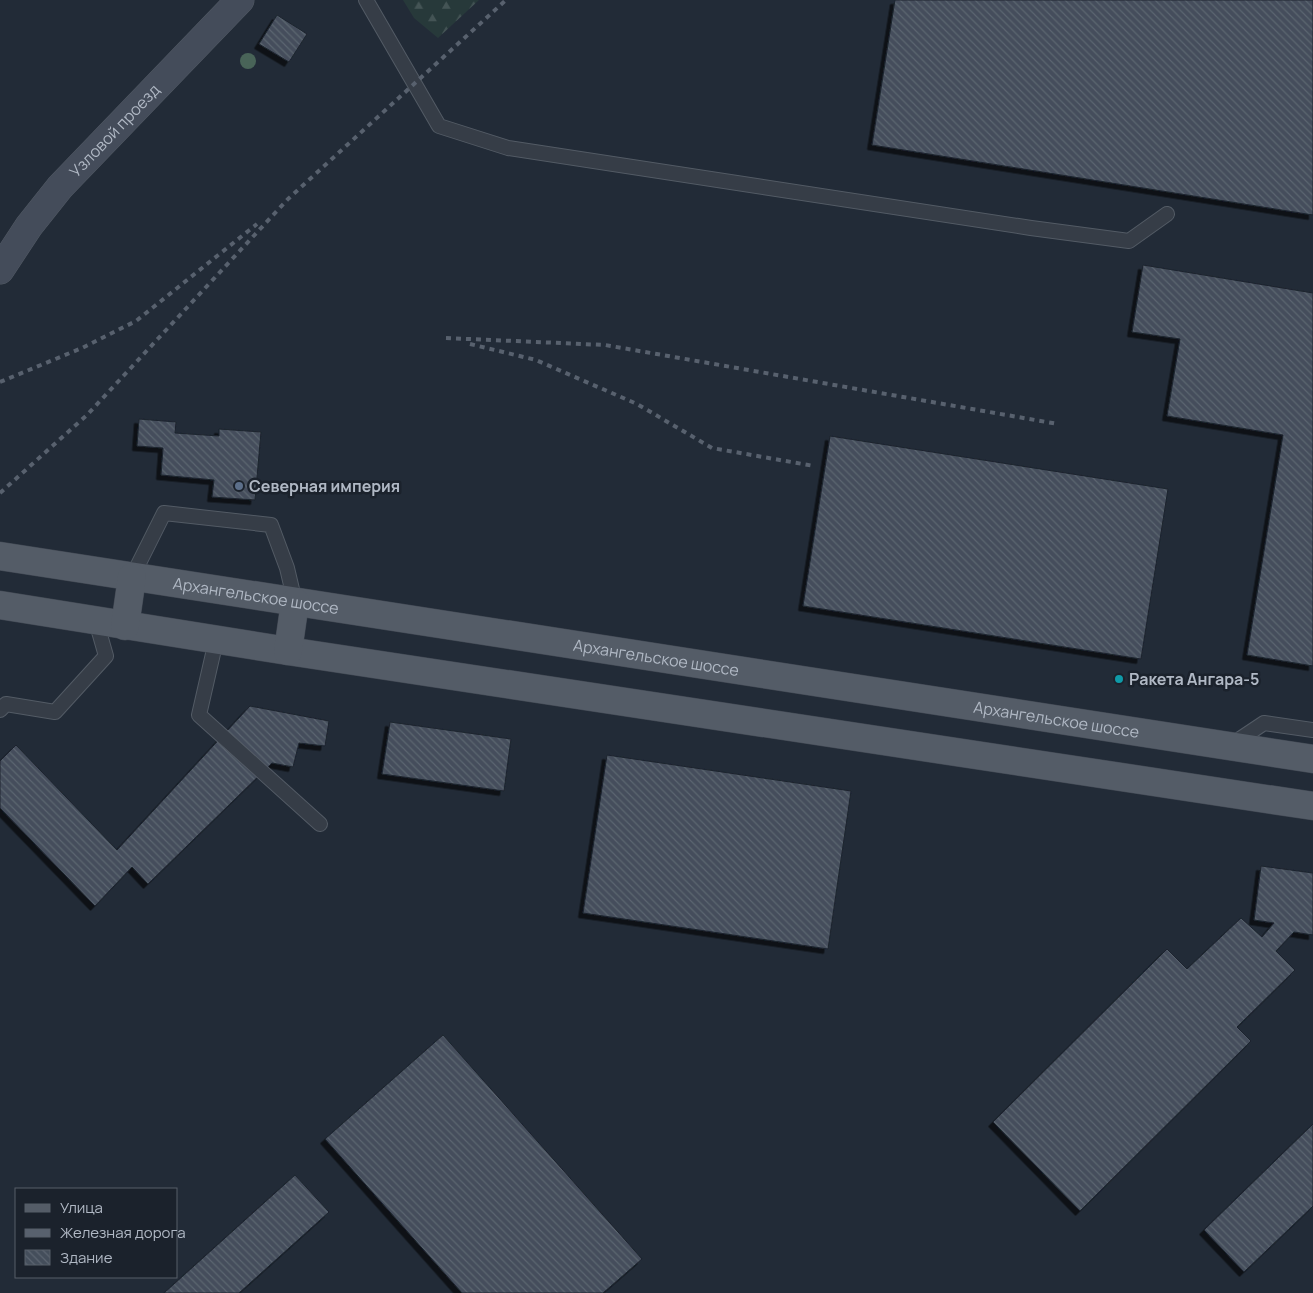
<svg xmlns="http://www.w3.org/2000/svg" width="1313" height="1293" font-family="Manrope,sans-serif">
<defs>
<pattern id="forest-firs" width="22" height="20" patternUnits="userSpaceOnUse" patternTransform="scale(1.25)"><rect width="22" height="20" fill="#27393a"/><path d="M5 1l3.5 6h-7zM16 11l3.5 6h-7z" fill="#445455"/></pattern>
<pattern id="building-back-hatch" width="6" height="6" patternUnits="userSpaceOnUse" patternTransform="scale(1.25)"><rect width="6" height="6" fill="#444e5b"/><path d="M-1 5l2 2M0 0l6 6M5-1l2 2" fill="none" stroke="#5c6571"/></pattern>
<filter id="shadow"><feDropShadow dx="-4.5" dy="4.5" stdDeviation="0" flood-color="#0009"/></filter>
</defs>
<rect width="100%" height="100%" fill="#222b37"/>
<path fill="url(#forest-firs)" d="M 403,0 L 479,0 L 438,38 L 414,18 Z"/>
<path fill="url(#building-back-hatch)" stroke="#1d242e" filter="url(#shadow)" d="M 895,0 L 1313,0 L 1313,215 L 872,145 Z
M 277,15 L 307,34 L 289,62 L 259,44 Z
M 1143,265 L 1313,293 L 1313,666 L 1247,655 L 1283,435 L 1167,416 L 1180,339 L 1132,332 Z
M 139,419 L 176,422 L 175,433 L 219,436 L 219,429 L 261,432 L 255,500 L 212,497 L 214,480 L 161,475 L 163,448 L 137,446 Z
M 830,436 L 1168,489 L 1141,659 L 803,606 Z
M 250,706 L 329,721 L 325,746 L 299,743 L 293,767 L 272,763 L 148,884 L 132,867 L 95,906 L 0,808 L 0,761 L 16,745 L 117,850 Z
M 390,722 L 511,739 L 504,791 L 382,774 Z
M 607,755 L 851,791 L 828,949 L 583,913 Z
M 1261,866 L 1313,873 L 1313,935 L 1294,932 L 1276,951 L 1295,970 L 1237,1027 L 1251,1041 L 1080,1211 L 993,1122 L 1167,949 L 1187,969 L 1241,918 L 1262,937 L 1274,923 L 1254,920 Z
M 443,1035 L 642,1259 L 603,1293 L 462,1293 L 325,1139 Z
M 1313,1124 L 1313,1206 L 1244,1272 L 1204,1230 Z
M 295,1175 L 329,1212 L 239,1293 L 164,1293 Z"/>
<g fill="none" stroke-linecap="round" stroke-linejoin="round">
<defs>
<path id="lane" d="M 366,0 L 439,126 L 508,148 L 1031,228 L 1129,241 L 1167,214
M 132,577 L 164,513 L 271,525 L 287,568 L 295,602
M 215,645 L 199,715 L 320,824
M 0,710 L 6,704 L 55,712 L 106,656 L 96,621
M 1231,745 L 1264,723 L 1313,730"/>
<g id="secondary">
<path id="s1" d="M 0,270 L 29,226 L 60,187 L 240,0"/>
</g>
<g id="primary">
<path id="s2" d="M 0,556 L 1313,759"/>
<path d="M 0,605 L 288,651 L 1313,806"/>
<path d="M 125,626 L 132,577"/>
<path d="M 288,651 L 295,602"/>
</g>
</defs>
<use href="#lane" stroke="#535b65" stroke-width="16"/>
<use href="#secondary" stroke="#535b65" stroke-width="29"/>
<use href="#primary" stroke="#3f4651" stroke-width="29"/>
<use href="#lane" stroke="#363d47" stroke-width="14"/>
<use href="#secondary" stroke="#444c5a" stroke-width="28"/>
<use href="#primary" stroke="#545c67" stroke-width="28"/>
<path stroke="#58616e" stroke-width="4" stroke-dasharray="5 5" stroke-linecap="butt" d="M 446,338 L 605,345 L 1058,424
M 470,344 L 536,360 L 637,404 L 712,448 L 814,466
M 0,382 L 82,348 L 136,321 L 257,224
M 0,493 L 87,415 L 288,199 L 506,0"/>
</g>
<circle fill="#496458" cx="248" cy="61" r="8"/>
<circle fill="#5c6f8a" stroke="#1b222c" stroke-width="2" cx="239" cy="486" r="5"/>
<circle fill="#0f9aa8" stroke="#1b222c" stroke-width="2" cx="1119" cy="679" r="5"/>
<g text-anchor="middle" stroke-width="5" stroke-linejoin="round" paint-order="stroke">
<g font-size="16" fill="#b0b8c4" stroke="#1b222c">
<text dy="6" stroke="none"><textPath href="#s1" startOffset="181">Узловой проезд</textPath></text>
<text dy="6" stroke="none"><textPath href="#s2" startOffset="259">Архангельское шоссе</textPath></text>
<text dy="6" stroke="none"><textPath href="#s2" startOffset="664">Архангельское шоссе</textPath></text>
<text dy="6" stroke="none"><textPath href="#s2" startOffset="1069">Архангельское шоссе</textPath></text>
</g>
<g font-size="16" font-weight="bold" fill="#b0b8c4" stroke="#1b222c" text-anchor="start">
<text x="249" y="492">Северная империя</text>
<text x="1129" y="685">Ракета Ангара-5</text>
</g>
</g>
<rect x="15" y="1188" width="162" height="90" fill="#1b222c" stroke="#575e69"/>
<rect x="25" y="1204" width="25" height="8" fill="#545c67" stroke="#575e69"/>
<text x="60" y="1213" font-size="15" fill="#b0b8c4">Улица</text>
<rect x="25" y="1229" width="25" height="8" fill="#58616e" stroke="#575e69"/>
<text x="60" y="1238" font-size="15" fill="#b0b8c4">Железная дорога</text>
<rect x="25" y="1250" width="25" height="15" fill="url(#building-back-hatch)" stroke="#575e69"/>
<text x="60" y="1263" font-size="15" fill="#b0b8c4">Здание</text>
</svg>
